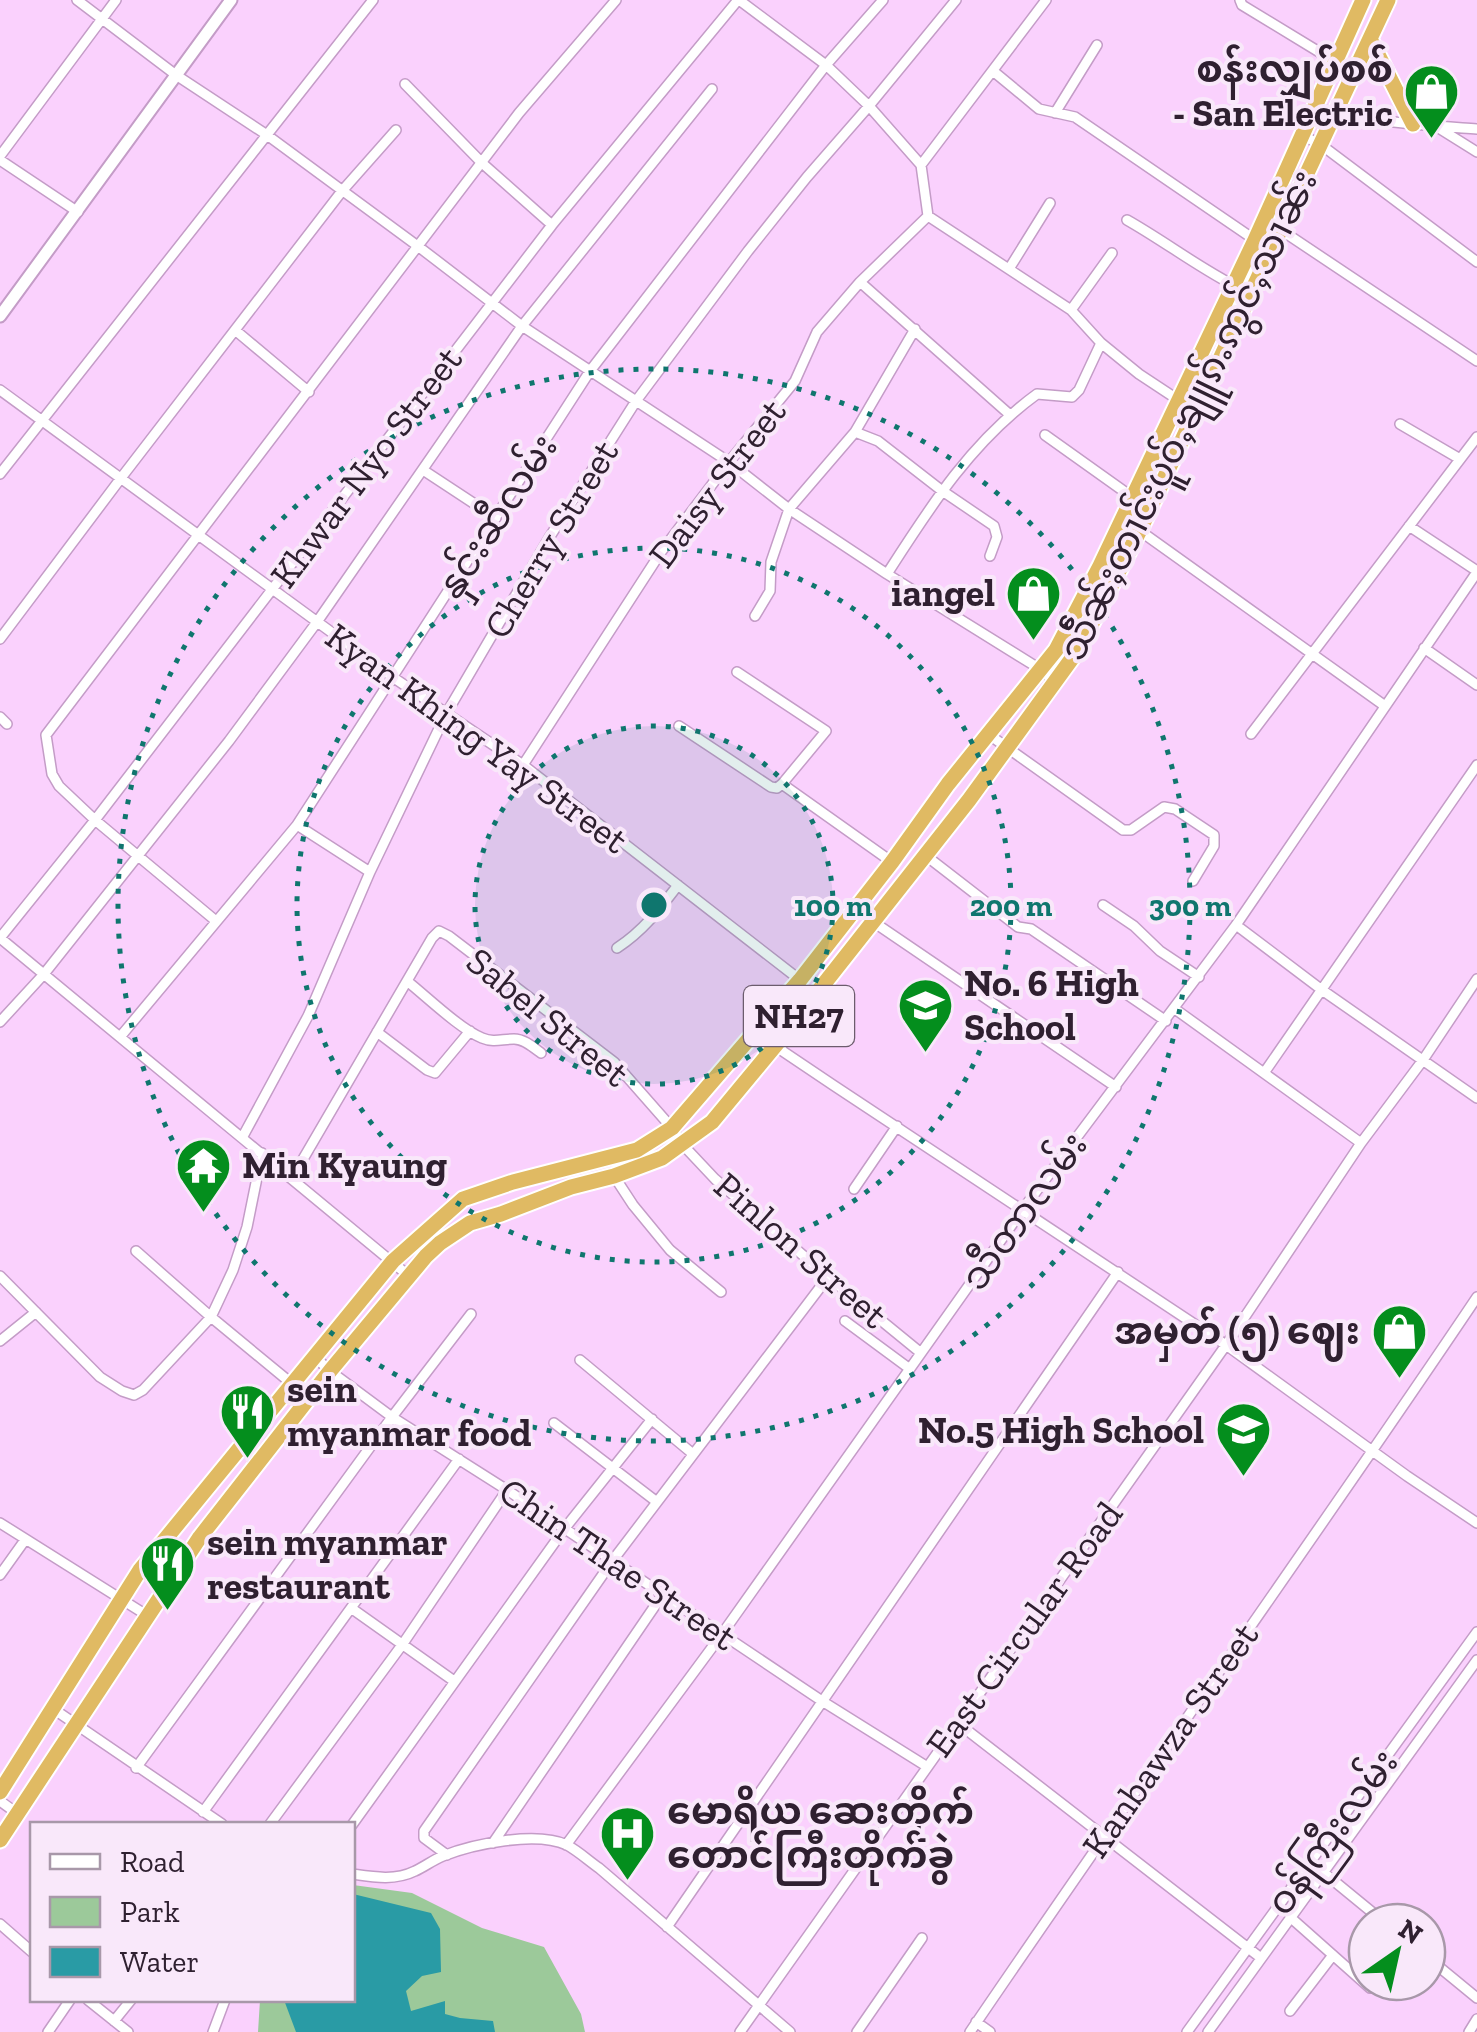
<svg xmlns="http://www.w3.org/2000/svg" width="1477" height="2032" font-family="'Zilla Slab','Noto Sans Myanmar',serif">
<rect width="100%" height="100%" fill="#fad1fd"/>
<path fill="#9cc99a" d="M 353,1885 L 412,1893 L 482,1928 L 544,1947 L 581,2014 L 585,2032 L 258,2032 L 260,2000 L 352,2000 Z"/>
<path fill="#299ba5" d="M 353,1894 L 431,1913 L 440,1929 L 441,1972 L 422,1976 L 406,1991 L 411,2011 L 445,2001 L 445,2014 L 460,2018 L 493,2021 L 495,2032 L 296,2032 L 284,2000 L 352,2000 Z"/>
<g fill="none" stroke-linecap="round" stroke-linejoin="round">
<defs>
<path id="minor" d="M 77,0 L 176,75 L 267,135 L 419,247 L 522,326 L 729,462 L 789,509 L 887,574 L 1040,669 L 1055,682
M 739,0 L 826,65 L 869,106 L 921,165 L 928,216 L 1071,310 L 1101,343 L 1139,374 L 1195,411
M 1240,0 L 1242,5 L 1334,61
M 993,71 L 1039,109 L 1075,117 L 1255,240
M 405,84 L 482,163 L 552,225
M 1313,107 C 1366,122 1423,125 1477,129
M 1055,113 L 1097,45
M 1437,127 L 1477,152
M 1301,135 L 1320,144 L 1477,262
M 0,156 L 116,0
M 0,160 L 78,212
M 921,165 L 1046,0
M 1127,220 C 1164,241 1195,265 1233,285
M 1263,221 L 1281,230 L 1477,361
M 1009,269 L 1050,203
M 860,282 L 1009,414
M 1071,310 L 1112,253
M 235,330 L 309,392
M 0,390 L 394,678 L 523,765 L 800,980
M 1400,424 L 1460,459
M 855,432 L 878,441 L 941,490 L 994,526 L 997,537 L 990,556
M 1045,435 L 1132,497
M 423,470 L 496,518
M 0,474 L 373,0
M 1122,518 L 1385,706
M 1409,526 L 1477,571
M 887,574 C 930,507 971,442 1037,394 L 1072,397 L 1079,390 L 1101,343
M 755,616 L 770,591 L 771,562 L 789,509 L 855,432 L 915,329
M 0,639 L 121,478 L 342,191 L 396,130
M 1424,648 L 1477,685
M 737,672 L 826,731 L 782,784 L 892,862
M 0,717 L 7,724
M 679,726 L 771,787 L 777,788 L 782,784
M 988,734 L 1123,830 L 1131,830 L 1164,807 L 1175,809 L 1214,835 L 1214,846 L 1193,881
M 1251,734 L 1477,437
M 523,765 L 661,552 L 729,462 L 795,381 L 817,332 L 860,282 L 928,216
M 297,825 L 370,872
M 925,855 L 1018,927 L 1031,929 L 1166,1021
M 1103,905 L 1134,926 L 1160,951 L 1199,977
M 216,921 L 95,820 L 59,786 L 52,774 L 46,735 L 519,113 L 616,0
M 872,921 L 1116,1087
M 1236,925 L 1322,990 L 1477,1098
M 0,938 L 95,820 L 552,225 L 738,0
M 0,938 L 409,1276
M 617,948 C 643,931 659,910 678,885
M 407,981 C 427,997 460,1029 482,1038 C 494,1043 502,1039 514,1039 C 524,1039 533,1047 541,1053
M 1175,1009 L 1361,1143
M 0,1022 L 44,974 L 229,741 L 317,622 L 522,326 L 712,89
M 757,1031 L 775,1046 L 833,1085 L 1226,1345 L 1407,1476 L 1477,1523
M 377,1032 L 427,1070 L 435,1073 L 470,1031
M 120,1037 L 297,825 L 590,371 L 826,65 L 883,0
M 1264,1073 L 1477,765
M 242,1138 L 308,1016 L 370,872 L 446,714 L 549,538 L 636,401 L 748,251 L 807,177 L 869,106 L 956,0
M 614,1176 L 633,1205 L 670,1250 L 721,1292
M 292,1178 L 432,938 L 439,931 L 449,936 L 614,1062 L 672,1128 L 683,1145 L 715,1179 L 828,1277 L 921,1353
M 854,1189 L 897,1126
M 136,1251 L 211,1317 L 291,1383
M 0,1276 L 100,1377 L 122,1391 L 134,1395 L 143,1390 L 211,1317 L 233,1270 L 247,1227 L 262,1153
M 845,1321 L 910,1369
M 0,1341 L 36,1312
M 314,1356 L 330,1371 L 392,1417 L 507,1490 L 822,1701 L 926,1766
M 580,1360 L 693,1454
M 554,1423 L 657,1502
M 0,1523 L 148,1616
M 0,1575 L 25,1540
M 351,1608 L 454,1681
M 52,1708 L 222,1824
M 959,1724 L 1261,1958
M 136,1768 L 392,1417 L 471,1314
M 0,1801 L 18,1814
M 203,1812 L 459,1459
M 270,1824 L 402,1645 L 507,1490
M 352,1825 L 565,1528 L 652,1419
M 493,1843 L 663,1594
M 566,1845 L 722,1634 L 1023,1209 L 1236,925 L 1477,572
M 447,1855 L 424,1838 L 424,1831 L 613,1560 L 828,1277
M 1323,1872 L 1384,1922
M 352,1874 C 373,1877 395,1881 415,1871 C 424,1867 433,1860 443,1856 C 473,1844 536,1831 567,1845 C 578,1851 589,1861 599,1868 L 790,2032
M 1290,1917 L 1370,1988
M 0,1924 L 32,1952
M 667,1927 L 1118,1272
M 1427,1957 L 1477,1998
M 88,2000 L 128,2032
M 1290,2011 L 1333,1955
M 114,2021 L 131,2000
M 976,2022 L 990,2032
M 48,2032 L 70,2000
M 213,2032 L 225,2000
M 740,2032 L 1226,1345 L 1361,1143 L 1423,1060 L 1477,979
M 857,2032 L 922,1938
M 970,2032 C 1137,1786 1311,1544 1477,1297
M 1187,2032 L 1477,1632
M 1208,2032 L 1477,1660
M 1469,2032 L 1477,2019"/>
<path id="tertiary" d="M 0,316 L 231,0"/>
<path id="trunk" d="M 1370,39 L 1413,124
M 0,1792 L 140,1570 L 393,1261 L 463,1199 L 513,1182 L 637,1150 L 672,1128 L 800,980 L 892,862 L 948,784 L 1056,650 L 1100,566 L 1255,240 L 1363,0
M 0,1840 L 200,1537 L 330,1371 L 426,1256 L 440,1243 L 470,1223 L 501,1214 L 571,1187 L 614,1176 L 662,1158 L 712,1122 L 775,1046 L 969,800 L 1073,657 L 1088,631 L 1140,530 L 1388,0"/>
</defs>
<use href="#minor" stroke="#c49cc7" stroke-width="12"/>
<use href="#tertiary" stroke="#c49cc7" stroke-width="15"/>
<use href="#trunk" stroke="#fff" stroke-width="19"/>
<use href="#minor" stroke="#fff" stroke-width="9"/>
<use href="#tertiary" stroke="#fff" stroke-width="11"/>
<use href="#trunk" stroke="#e0ba63" stroke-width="15"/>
</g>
<circle cx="654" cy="905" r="179" fill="#0f766e" fill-opacity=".12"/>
<g fill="none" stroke="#0f766e" stroke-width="5" stroke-dasharray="5 10">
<circle cx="654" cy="905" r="179"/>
<circle cx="654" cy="905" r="357"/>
<circle cx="654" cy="905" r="536"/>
</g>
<defs>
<symbol id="shop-pin" viewBox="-11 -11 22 30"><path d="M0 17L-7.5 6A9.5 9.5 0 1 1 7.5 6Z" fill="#048e1d" stroke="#f9e8fa"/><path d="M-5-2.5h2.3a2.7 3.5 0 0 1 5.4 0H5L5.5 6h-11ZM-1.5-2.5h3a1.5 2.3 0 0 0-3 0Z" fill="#fff"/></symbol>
<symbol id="school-pin" viewBox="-11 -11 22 30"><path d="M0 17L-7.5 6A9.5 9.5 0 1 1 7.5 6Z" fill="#048e1d" stroke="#f9e8fa"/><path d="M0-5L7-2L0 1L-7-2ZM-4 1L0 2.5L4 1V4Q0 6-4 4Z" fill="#fff"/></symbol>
<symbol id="temple-pin" viewBox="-11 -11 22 30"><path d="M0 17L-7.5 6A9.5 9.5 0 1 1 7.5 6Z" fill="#048e1d" stroke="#f9e8fa"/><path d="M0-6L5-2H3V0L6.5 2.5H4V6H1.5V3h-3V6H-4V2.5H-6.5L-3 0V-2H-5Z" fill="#fff"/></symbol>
<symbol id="restaurant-pin" viewBox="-11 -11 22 30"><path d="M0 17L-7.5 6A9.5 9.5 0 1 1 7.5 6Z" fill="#048e1d" stroke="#f9e8fa"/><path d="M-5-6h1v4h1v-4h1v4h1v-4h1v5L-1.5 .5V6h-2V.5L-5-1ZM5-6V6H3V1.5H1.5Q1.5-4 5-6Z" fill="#fff"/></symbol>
<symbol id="hospital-pin" viewBox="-11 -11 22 30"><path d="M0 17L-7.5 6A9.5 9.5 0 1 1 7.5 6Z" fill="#048e1d" stroke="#f9e8fa"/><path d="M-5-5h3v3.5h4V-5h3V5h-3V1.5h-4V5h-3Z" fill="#fff"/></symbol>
</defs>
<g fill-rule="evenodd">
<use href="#shop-pin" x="1400" y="60" width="63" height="86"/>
<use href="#shop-pin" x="1002" y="562" width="63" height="86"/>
<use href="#school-pin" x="894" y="974" width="63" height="86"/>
<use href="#temple-pin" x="172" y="1134" width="63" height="86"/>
<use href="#shop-pin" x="1368" y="1300" width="63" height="86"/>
<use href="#restaurant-pin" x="216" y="1380" width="63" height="86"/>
<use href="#school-pin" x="1212" y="1398" width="63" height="86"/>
<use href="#restaurant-pin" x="136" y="1532" width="63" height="86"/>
<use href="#hospital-pin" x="596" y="1802" width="63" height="86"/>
</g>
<g text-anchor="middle" stroke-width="8" stroke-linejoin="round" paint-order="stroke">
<rect fill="#f9e8fa" stroke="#6c5c6d" stroke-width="2.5" x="744" y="986" width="110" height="60" rx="8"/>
<g font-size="35" font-weight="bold" fill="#2f2030">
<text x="799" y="1028">NH27</text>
</g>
<g font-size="38" font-weight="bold" fill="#2f2030" stroke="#f9e8fa" text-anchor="start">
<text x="1393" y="82" text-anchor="end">စန်းလျှပ်စစ်<tspan x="1393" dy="44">- San Electric</tspan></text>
<text x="995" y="606" text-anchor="end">iangel</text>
<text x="964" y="996">No. 6 High<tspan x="964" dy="44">School</tspan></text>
<text x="242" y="1178">Min Kyaung</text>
<text x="1360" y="1344" text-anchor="end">အမှတ် (၅) ဈေး</text>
<text x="287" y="1402">sein<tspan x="287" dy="44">myanmar food</tspan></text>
<text x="1204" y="1443" text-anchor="end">No.5 High School</text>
<text x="207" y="1555">sein myanmar<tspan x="207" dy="44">restaurant</tspan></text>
<text x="667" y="1824">မောရိယ ဆေးတိုက်<tspan x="667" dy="44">တောင်ကြီးတိုက်ခွဲ</tspan></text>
</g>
<g font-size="38" fill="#2f2030" stroke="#f9e8fa">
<text transform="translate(1188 415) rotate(-64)" y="13">သဵႅၼ်ႈတၢင်းပူဝ်ႇၶျူၵ်ႉဢွင်ႇသၢၼ်း</text>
<text transform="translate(366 467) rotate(-53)" y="13">Khwar Nyo Street</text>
<text transform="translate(717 483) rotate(-53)" y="13">Daisy Street</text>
<text transform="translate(497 516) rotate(-57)" y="13">နှင်းဆီလမ်း</text>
<text transform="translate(551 539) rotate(-59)" y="13">Cherry Street</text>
<text transform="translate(477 738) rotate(36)" y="13">Kyan Khing Yay Street</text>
<text transform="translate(548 1017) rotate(39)" y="13">Sabel Street</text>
<text transform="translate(1024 1211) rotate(-54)" y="13">သီတာလမ်း</text>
<text transform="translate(801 1250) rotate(41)" y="13">Pinlon Street</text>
<text transform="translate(618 1564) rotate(34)" y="13">Chin Thae Street</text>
<text transform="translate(1024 1629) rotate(-54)" y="13">East Circular Road</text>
<text transform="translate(1170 1740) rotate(-55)" y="13">Kanbawza Street</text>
<text transform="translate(1332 1832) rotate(-54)" y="13">ဝန်ကြီးလမ်း</text>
</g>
</g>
<circle cx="654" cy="905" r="15" fill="#0f766e" stroke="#f9e8fa" stroke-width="5"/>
<g font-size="30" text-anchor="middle" font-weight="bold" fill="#0f766e" stroke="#f9e8fa" stroke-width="8" stroke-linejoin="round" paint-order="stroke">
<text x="833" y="916">100 m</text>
<text x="1011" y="916">200 m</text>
<text x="1190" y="916">300 m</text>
</g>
<rect x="30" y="1822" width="325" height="180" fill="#f9e8fa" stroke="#a898a9" stroke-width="2.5"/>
<rect x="50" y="1854" width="50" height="15" fill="#ffffff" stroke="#a898a9" stroke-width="2.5"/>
<text x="120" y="1872" font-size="30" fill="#2f2030">Road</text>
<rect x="50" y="1897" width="50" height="30" fill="#9cc99a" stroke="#a898a9" stroke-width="2.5"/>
<text x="120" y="1922" font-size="30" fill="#2f2030">Park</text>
<rect x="50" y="1947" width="50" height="30" fill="#299ba5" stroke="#a898a9" stroke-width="2.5"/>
<text x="120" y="1972" font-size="30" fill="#2f2030">Water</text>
<g transform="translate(1397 1952) rotate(34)"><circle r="48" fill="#f9e8fa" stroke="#a898a9" stroke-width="2.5"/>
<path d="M0-8L18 38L0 25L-18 38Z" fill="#048e1d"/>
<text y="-15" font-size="28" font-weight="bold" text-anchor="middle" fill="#2f2030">N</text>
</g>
</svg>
